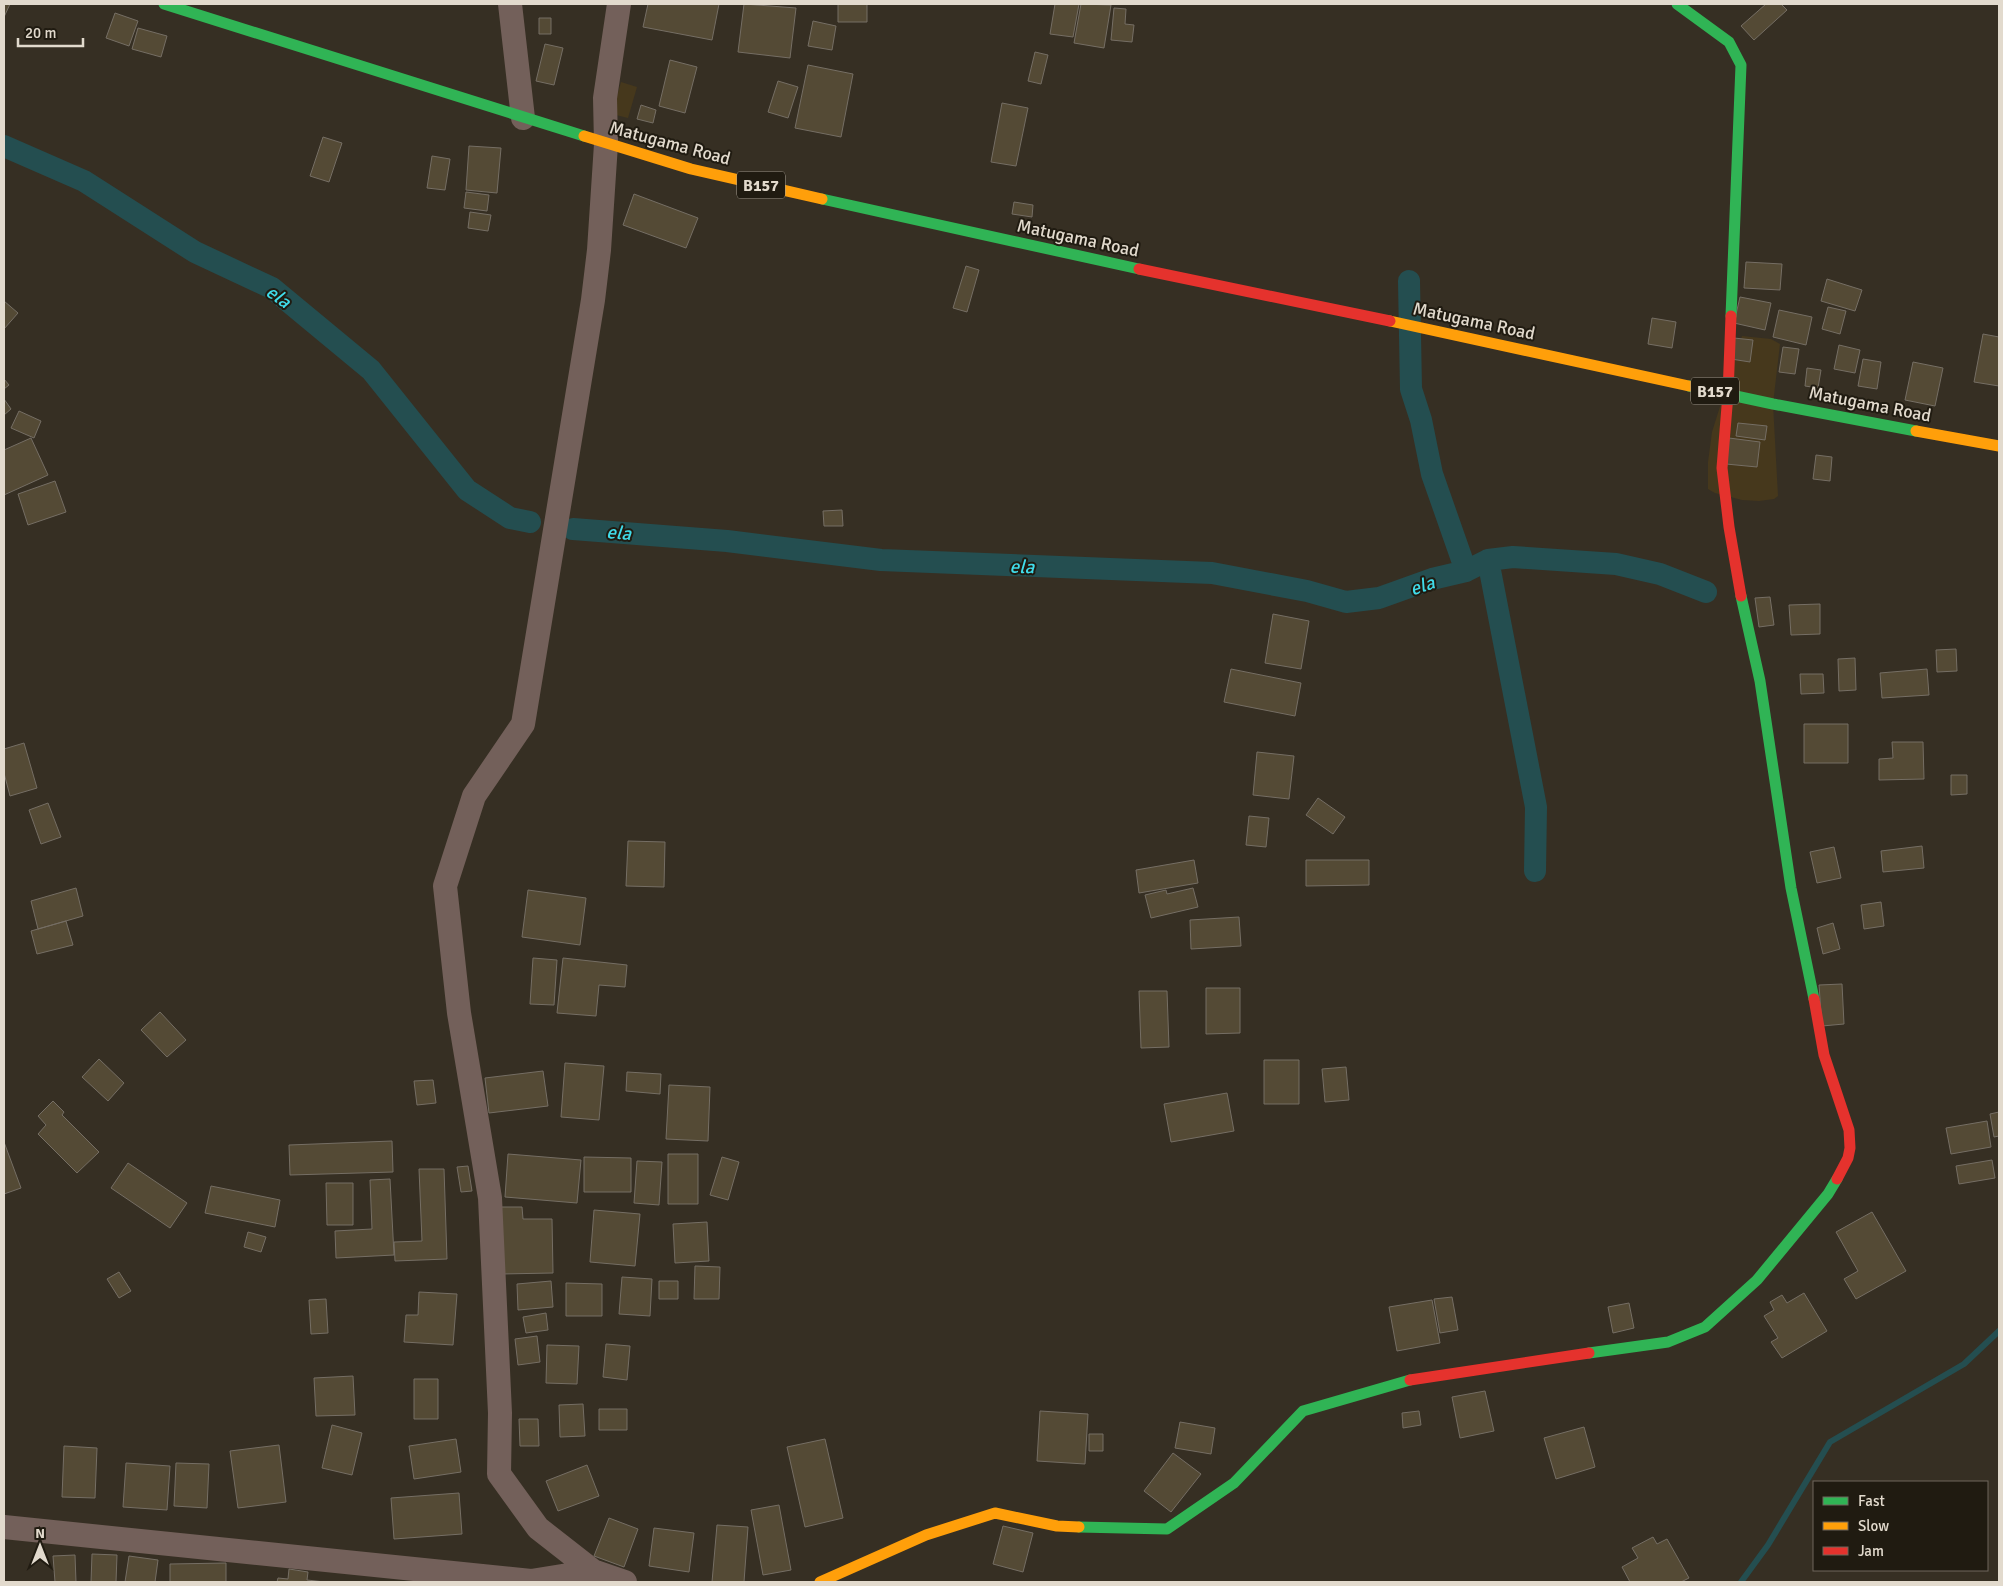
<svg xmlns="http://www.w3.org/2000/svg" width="2003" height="1586" font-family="Signika,sans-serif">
<rect width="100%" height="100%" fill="#362f23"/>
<path fill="#46381c" d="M 621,82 L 637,87 L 628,118 L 612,114 Z
M 1742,336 L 1771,339 L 1780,344 L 1773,404 L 1778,496 L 1774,499 L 1759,501 L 1742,500 L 1715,493 L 1708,489 L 1708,462 L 1712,432 Z"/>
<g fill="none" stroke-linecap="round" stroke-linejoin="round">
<path stroke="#244e50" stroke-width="6" d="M 1741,1582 L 1768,1545 L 1830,1442 L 1964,1364 L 1999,1331"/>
<path stroke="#244e50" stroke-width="22" d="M 4,146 L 84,181 L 195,252 L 272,288 L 371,370 L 467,490 L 510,518 L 530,522
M 1409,281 L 1411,389 L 1421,420 L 1432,474 L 1466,571
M 573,529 L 727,541 L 881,560 L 1212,573 L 1307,591 L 1346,602 L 1379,598 L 1432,579 L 1466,571 L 1488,560 L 1513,557 L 1616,564 L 1660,574 L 1706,592
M 1488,560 L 1536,807 L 1535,871"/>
</g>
<path fill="#544a35" stroke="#756e64" d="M 4,4 L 10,4 L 4,17 Z
M 648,4 L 719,4 L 712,40 L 643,27 Z
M 744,4 L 796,8 L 790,58 L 738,52 Z
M 838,4 L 867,4 L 867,22 L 838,22 Z
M 1055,4 L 1079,4 L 1073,37 L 1050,34 Z
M 1081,4 L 1111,5 L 1104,48 L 1074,43 Z
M 1766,4 L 1781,4 L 1787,10 L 1754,40 L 1741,26 Z
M 1114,8 L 1126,9 L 1125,24 L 1134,25 L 1132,42 L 1111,40 Z
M 115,13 L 138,21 L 129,46 L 106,38 Z
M 539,18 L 551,18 L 551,34 L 539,34 Z
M 813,21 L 836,26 L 832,50 L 808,46 Z
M 138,28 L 167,36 L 161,57 L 132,49 Z
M 545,44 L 563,48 L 554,85 L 536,81 Z
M 1035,52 L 1048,55 L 1041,84 L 1028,81 Z
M 670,60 L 697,67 L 685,113 L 659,106 Z
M 808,65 L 853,74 L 841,137 L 795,128 Z
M 778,81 L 798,87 L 788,118 L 768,112 Z
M 1002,103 L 1028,108 L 1016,166 L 991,162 Z
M 641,105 L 656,110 L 653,123 L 637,119 Z
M 323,137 L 342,143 L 329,182 L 310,176 Z
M 469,146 L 501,148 L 497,193 L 466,190 Z
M 432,156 L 450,159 L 445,190 L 427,188 Z
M 466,192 L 489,195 L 487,211 L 464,208 Z
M 634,194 L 698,218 L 686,248 L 623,225 Z
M 1014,202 L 1033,205 L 1032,217 L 1012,214 Z
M 470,212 L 491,215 L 488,231 L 468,228 Z
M 1746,262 L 1782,264 L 1780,290 L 1744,288 Z
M 966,266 L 979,270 L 967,312 L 953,308 Z
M 1827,279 L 1862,290 L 1855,311 L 1821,301 Z
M 1740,297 L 1771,303 L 1765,330 L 1734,323 Z
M 4,301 L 18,313 L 4,329 Z
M 1828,307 L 1846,311 L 1840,334 L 1822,329 Z
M 1779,310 L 1812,317 L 1806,345 L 1773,337 Z
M 1652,318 L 1676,322 L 1672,348 L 1648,344 Z
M 1983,334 L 1999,337 L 1999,386 L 1974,382 Z
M 1734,338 L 1753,340 L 1750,362 L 1731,359 Z
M 1839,345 L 1860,350 L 1855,373 L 1834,369 Z
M 1783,347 L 1799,349 L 1795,374 L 1779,372 Z
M 1863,359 L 1881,362 L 1877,389 L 1858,386 Z
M 1913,362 L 1943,368 L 1935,406 L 1905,400 Z
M 1807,368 L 1821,370 L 1818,388 L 1805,386 Z
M 4,379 L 9,385 L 4,389 Z
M 4,399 L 11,409 L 4,415 Z
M 19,411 L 41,421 L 34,438 L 11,428 Z
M 1738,423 L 1767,426 L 1765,440 L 1736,436 Z
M 31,438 L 48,475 L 4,495 L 4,450 Z
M 1729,438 L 1760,442 L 1757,467 L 1726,464 Z
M 1816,455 L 1832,457 L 1830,481 L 1813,479 Z
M 55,481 L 66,512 L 28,525 L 18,494 Z
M 842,510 L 843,526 L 824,526 L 823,511 Z
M 1770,597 L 1774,625 L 1759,627 L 1755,598 Z
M 1820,604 L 1820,634 L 1791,635 L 1789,605 Z
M 1273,614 L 1309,621 L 1301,669 L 1265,663 Z
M 1956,649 L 1957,671 L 1937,672 L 1936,650 Z
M 1855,658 L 1856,690 L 1839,691 L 1838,659 Z
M 1231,669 L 1301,683 L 1295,716 L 1224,702 Z
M 1927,669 L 1929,695 L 1882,698 L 1880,673 Z
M 1800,674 L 1823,674 L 1824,693 L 1801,694 Z
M 1804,724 L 1848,724 L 1848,763 L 1804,763 Z
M 1892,742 L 1923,742 L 1924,779 L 1879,780 L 1879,759 L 1893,758 Z
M 24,743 L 37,788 L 10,796 L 4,773 L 4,749 Z
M 1257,752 L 1294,756 L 1289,799 L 1253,795 Z
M 1951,775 L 1967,775 L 1967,794 L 1951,795 Z
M 1318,798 L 1345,817 L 1333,834 L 1306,815 Z
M 48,803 L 61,837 L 41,844 L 29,810 Z
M 1249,816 L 1269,818 L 1266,847 L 1246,845 Z
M 628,841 L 665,842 L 664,887 L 626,886 Z
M 1922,846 L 1924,868 L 1883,872 L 1881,851 Z
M 1834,847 L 1841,878 L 1817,883 L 1810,852 Z
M 1194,860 L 1198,883 L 1139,893 L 1136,870 Z
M 1306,860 L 1369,860 L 1369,885 L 1306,886 Z
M 76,888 L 83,916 L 38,929 L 31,901 Z
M 1193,888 L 1198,907 L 1151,918 L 1145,895 L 1166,890 L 1167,894 Z
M 528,890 L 586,898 L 580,945 L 522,937 Z
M 1881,902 L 1884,926 L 1864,929 L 1861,905 Z
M 1239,917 L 1241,946 L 1191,949 L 1190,920 Z
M 66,921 L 73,945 L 37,954 L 31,931 Z
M 1833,923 L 1840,949 L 1823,954 L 1817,928 Z
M 533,958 L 557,960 L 554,1005 L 530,1004 Z
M 563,958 L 627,965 L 625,987 L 599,985 L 596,1016 L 557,1013 Z
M 1842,984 L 1844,1024 L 1822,1026 L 1819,985 Z
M 1206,988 L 1240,988 L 1240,1033 L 1206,1034 Z
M 1139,991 L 1167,991 L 1169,1047 L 1141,1048 Z
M 160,1012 L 186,1040 L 167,1057 L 141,1030 Z
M 99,1059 L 124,1083 L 108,1101 L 82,1077 Z
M 1264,1060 L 1299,1060 L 1299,1104 L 1264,1104 Z
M 565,1063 L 604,1066 L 599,1120 L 561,1117 Z
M 1346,1067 L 1349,1100 L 1325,1102 L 1322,1069 Z
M 543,1071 L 548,1106 L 489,1113 L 485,1078 Z
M 627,1072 L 661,1074 L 660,1094 L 626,1091 Z
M 433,1080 L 436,1103 L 417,1105 L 414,1081 Z
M 669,1085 L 710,1087 L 708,1141 L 666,1139 Z
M 1227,1093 L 1234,1131 L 1171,1142 L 1164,1104 Z
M 53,1101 L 64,1112 L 62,1115 L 99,1152 L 77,1173 L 38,1134 L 46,1125 L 38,1116 Z
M 1999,1112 L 1999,1136 L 1994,1137 L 1990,1114 Z
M 1987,1121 L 1991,1147 L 1951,1154 L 1946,1128 Z
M 392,1141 L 393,1172 L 290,1175 L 289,1145 Z
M 4,1142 L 21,1188 L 4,1194 Z
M 508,1154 L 581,1160 L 577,1203 L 505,1197 Z
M 668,1154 L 698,1154 L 698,1204 L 668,1204 Z
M 584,1157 L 631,1158 L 631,1192 L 584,1192 Z
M 722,1157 L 739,1162 L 728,1200 L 710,1195 Z
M 1992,1160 L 1995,1178 L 1959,1184 L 1956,1166 Z
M 637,1161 L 662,1162 L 659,1205 L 634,1203 Z
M 128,1163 L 187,1203 L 170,1228 L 111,1188 Z
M 468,1166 L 472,1191 L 461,1192 L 457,1167 Z
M 419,1169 L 444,1169 L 447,1259 L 395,1261 L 394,1242 L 422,1241 Z
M 390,1179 L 394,1255 L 336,1258 L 335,1231 L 372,1229 L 370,1180 Z
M 326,1183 L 353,1183 L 353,1225 L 327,1225 Z
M 211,1186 L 280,1200 L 275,1227 L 205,1213 Z
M 500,1207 L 522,1207 L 523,1219 L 552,1219 L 553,1273 L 501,1274 Z
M 594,1210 L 640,1214 L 635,1266 L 590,1262 Z
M 1872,1212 L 1906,1271 L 1856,1299 L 1844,1279 L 1858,1271 L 1836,1232 Z
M 707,1222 L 709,1261 L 675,1263 L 673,1224 Z
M 248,1232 L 266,1237 L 261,1252 L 244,1247 Z
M 695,1266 L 720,1267 L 719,1299 L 694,1299 Z
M 119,1272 L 131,1291 L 119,1298 L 107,1279 Z
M 622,1277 L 652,1279 L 650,1316 L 619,1314 Z
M 551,1281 L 553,1307 L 518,1310 L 517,1284 Z
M 659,1281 L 678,1281 L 678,1299 L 659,1299 Z
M 566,1283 L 602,1284 L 602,1316 L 566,1316 Z
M 419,1292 L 457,1294 L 453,1345 L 404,1342 L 406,1315 L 418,1315 Z
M 1804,1293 L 1827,1331 L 1782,1358 L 1771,1342 L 1778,1338 L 1764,1316 L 1774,1310 L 1770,1302 L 1782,1295 L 1787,1303 Z
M 1452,1297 L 1458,1330 L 1440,1333 L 1434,1299 Z
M 326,1299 L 328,1333 L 311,1334 L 309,1300 Z
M 1432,1300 L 1440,1343 L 1397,1351 L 1389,1307 Z
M 1629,1303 L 1634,1328 L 1613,1333 L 1608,1307 Z
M 546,1313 L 548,1330 L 526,1333 L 523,1317 Z
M 537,1336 L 540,1362 L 518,1365 L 515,1339 Z
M 606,1344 L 630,1346 L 627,1380 L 603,1377 Z
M 547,1345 L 579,1346 L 577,1384 L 546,1383 Z
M 353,1376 L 355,1415 L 316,1416 L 314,1378 Z
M 414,1379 L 438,1379 L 438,1419 L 414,1419 Z
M 1485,1391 L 1494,1431 L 1460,1438 L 1452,1397 Z
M 583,1404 L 585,1436 L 560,1437 L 559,1405 Z
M 599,1409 L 627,1409 L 627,1430 L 599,1430 Z
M 1040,1411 L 1088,1414 L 1085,1464 L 1037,1461 Z
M 1419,1411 L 1421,1425 L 1403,1428 L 1402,1413 Z
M 519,1419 L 538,1419 L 539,1446 L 520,1446 Z
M 1180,1422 L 1215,1428 L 1211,1454 L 1175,1448 Z
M 332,1425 L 362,1433 L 352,1475 L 322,1468 Z
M 1584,1427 L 1595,1467 L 1556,1479 L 1544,1438 Z
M 1089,1434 L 1103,1434 L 1103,1451 L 1089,1451 Z
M 456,1439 L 461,1472 L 414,1479 L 409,1446 Z
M 825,1439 L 843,1518 L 805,1527 L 787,1447 Z
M 279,1445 L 286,1502 L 238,1508 L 230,1451 Z
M 64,1446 L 97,1448 L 95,1498 L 62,1497 Z
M 1173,1453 L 1201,1474 L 1171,1512 L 1144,1491 Z
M 126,1463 L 170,1466 L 167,1510 L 123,1507 Z
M 176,1463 L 209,1464 L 207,1508 L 174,1506 Z
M 587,1465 L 599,1496 L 558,1511 L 546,1481 Z
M 459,1493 L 462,1534 L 394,1539 L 391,1498 Z
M 779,1505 L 791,1570 L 763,1575 L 751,1510 Z
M 609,1518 L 638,1529 L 624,1567 L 594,1556 Z
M 717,1525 L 748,1527 L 744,1582 L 712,1582 Z
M 1003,1526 L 1033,1533 L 1023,1572 L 993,1564 Z
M 654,1528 L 694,1533 L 689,1572 L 649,1566 Z
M 1653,1537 L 1657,1544 L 1667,1539 L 1689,1578 L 1681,1582 L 1630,1582 L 1622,1567 L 1638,1558 L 1632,1548 Z
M 92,1554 L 117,1555 L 116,1582 L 91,1582 Z
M 75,1555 L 76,1582 L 55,1582 L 53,1556 Z
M 129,1556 L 158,1560 L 155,1582 L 125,1582 Z
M 226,1563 L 226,1582 L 170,1582 L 170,1564 Z
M 289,1569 L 308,1572 L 307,1580 L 325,1582 L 277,1582 L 278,1578 L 288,1579 Z"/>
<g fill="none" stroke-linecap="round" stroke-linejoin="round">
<path stroke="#73605a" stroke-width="24" d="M 510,4 L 523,118
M 619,4 L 605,98 L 606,144 L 599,250 L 593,300 L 523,724 L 474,796 L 445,886 L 459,1013 L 490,1198 L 500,1413 L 499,1474 L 538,1528 L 593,1571 L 625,1582
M 4,1527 L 531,1581 L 593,1571"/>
<path stroke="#30b455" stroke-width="11" d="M 164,4 L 584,136
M 1677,4 L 1729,42 L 1741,65 L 1731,316
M 822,199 L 1139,269
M 1689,386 L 1773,404 L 1916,431
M 1741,596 L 1760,681 L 1791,888 L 1814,999
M 1589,1353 L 1668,1342 L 1705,1327 L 1757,1280 L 1828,1194 L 1837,1179
M 1079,1527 L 1167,1529 L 1234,1483 L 1303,1411 L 1410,1380"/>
<path stroke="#ff9f0a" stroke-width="11" d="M 584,136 L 691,169 L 822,199
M 1390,321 L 1689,386
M 1916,431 L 1999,446
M 820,1582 L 926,1535 L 995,1513 L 1057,1526 L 1079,1527"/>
<path stroke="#e5322d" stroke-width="11" d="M 1139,269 L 1390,321
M 1731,316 L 1728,394 L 1722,468 L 1729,527 L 1741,596
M 1814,999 L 1824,1055 L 1849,1130 L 1850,1148 L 1848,1158 L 1837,1179
M 1410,1380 L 1589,1353"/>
</g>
<g text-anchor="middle" stroke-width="4" stroke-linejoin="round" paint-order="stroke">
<g fill="#201b11" stroke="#a8a195" stroke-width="1">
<rect x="737" y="171.5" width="48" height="27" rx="4"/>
<rect x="1691" y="377.5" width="48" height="27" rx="4"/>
</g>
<g font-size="16" font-weight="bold" fill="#e2dacd">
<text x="761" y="191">B157</text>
<text x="1715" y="397">B157</text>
</g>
<g font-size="18" fill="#e2dacd" stroke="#201b11">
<text transform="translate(670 143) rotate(15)" y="6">Matugama Road</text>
<text transform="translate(1078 238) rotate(12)" y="6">Matugama Road</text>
<text transform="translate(1474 321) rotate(12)" y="6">Matugama Road</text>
<text transform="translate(1870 404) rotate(11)" y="6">Matugama Road</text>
</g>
<g font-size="19" font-style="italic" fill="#40dcea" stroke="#201b11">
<text transform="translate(279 296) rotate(36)" y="7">ela</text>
<text transform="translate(619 532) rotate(5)" y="7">ela</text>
<text transform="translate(1022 566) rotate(2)" y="7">ela</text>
<text transform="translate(1422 585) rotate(-18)" y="7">ela</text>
</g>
</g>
<rect width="2003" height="1586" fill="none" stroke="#e2dacd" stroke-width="10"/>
<rect x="1813" y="1481" width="175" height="90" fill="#201b11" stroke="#6e675c"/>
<rect x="1823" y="1497" width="25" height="8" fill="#30b455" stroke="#6e675c"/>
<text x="1858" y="1506" font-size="15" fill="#e2dacd">Fast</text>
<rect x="1823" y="1522" width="25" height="8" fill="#ff9f0a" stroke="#6e675c"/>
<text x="1858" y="1531" font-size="15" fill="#e2dacd">Slow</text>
<rect x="1823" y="1547" width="25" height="8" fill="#e5322d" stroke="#6e675c"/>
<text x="1858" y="1556" font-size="15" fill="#e2dacd">Jam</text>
<g transform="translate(40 1546)" stroke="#201b11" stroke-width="4" paint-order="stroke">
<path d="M0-4L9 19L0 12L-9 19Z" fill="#e2dacd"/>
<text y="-8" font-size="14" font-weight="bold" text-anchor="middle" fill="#e2dacd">N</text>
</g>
<path d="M18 38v8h65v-8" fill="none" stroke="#e2dacd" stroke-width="2.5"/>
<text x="25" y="38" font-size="15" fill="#e2dacd" stroke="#201b11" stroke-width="4" paint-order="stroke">20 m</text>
</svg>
